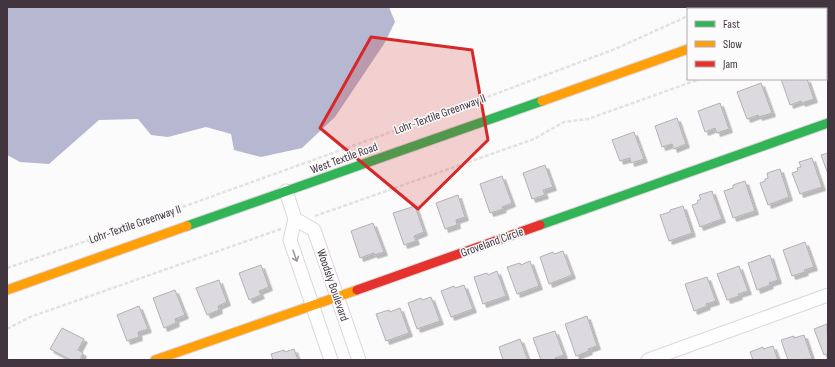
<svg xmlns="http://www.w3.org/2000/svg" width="835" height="367" font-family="'Sofia Sans Condensed',sans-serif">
<defs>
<filter id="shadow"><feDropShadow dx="3.5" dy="3.5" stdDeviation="0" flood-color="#0004"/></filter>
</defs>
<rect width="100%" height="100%" fill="#fbfbfb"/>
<path fill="#b6b7d0" d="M 7,7 L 389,7 L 395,22 L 384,44 L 335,117 L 302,148 L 261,157 L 234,150 L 231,134 L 206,127 L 168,137 L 151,135 L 138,119 L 99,120 L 49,164 L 20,162 L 7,155 Z"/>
<path fill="#dcd9df" stroke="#b3b0b6" filter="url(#shadow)" d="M 781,79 L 807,79 L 814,99 L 802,103 L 801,101 L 790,105 Z
M 761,83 L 772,113 L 759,117 L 758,115 L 747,119 L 737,92 Z
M 720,103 L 729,129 L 717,133 L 715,128 L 705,132 L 698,111 Z
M 677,118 L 686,144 L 674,149 L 672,144 L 662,147 L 655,126 Z
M 634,132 L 644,159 L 631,163 L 630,158 L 620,161 L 612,140 Z
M 828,153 L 828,174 L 821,155 Z
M 812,158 L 822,187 L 800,194 L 792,173 L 798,171 L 797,168 L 801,167 L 799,162 Z
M 545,165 L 553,187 L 543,190 L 545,195 L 532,199 L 523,173 Z
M 780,169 L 789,197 L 768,205 L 760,183 L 765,181 L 765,179 L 768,178 L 767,173 Z
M 502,176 L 512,203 L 502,207 L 503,209 L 490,213 L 480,184 Z
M 745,181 L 755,211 L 733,218 L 724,191 L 733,188 L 733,185 Z
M 712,191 L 722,219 L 700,227 L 692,205 L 698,203 L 697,201 L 701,199 L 699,195 Z
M 458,195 L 465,217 L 456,220 L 457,225 L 445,229 L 436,203 Z
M 415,206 L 424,232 L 414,236 L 416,241 L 404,245 L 393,213 Z
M 683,206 L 692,233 L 669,241 L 660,215 L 670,212 L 670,210 Z
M 373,223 L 384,252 L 374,255 L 374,253 L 360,258 L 351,231 Z
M 805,242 L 814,267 L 804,270 L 805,272 L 792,276 L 783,250 Z
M 563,251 L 572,275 L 549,284 L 540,257 L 553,252 L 554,254 Z
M 770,255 L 778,280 L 769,283 L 770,285 L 757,290 L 748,263 Z
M 530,261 L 539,286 L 517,294 L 507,267 L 520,263 L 521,265 Z
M 261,265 L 269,287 L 259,291 L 261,295 L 249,300 L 239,273 Z
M 739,266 L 748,291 L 738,294 L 739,296 L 727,300 L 717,274 Z
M 497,271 L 506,296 L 483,304 L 474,277 L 487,273 L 488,275 Z
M 707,277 L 716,301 L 706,304 L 707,306 L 694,311 L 685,284 Z
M 219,280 L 227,302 L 218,306 L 219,310 L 207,315 L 196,288 Z
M 464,285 L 473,309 L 451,317 L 441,291 L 454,286 L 455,288 Z
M 175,290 L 185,315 L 175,319 L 176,323 L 164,328 L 153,298 Z
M 431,297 L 440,321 L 417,329 L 408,303 L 421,298 L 422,300 Z
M 139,306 L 148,329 L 138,332 L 139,337 L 127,341 L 117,315 Z
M 400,308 L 409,333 L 386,341 L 376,314 L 389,310 L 390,312 Z
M 587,316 L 597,346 L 588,349 L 589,351 L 576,356 L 565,324 Z
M 827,324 L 828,354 L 824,355 L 814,329 Z
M 62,328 L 84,339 L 78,350 L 83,353 L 80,360 L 71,360 L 50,349 Z
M 555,331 L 564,355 L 555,358 L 555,360 L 541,360 L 533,338 Z
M 804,335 L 812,359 L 788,360 L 781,340 L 794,336 L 794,338 Z
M 520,339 L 528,360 L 503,360 L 499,347 Z
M 773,346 L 778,360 L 753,360 L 750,352 L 763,347 L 763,349 Z
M 294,349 L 298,360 L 273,360 L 271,354 L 284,350 L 285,352 Z"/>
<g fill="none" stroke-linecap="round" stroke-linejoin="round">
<defs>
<path id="street" d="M 743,7 L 743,9
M 286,191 L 295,219 L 290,240 L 331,360
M 295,219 L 314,230 L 359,360
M 648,360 L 828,295"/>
<path id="fast" d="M 800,9 L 805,7
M 540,225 L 828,123
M 187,226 L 542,101"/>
<path id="slow" d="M 542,101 L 688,49
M 7,290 L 187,226
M 155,360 L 357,290"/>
<path id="jam" d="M 357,290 L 540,225"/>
</defs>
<use href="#street" stroke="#dcd6db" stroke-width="15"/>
<use href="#fast" stroke="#dcd6db" stroke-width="11"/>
<use href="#slow" stroke="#dcd6db" stroke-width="11"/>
<use href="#jam" stroke="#dcd6db" stroke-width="11"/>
<path stroke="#e2e2e2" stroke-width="2.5" stroke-dasharray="4 2" stroke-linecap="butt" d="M 704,9 L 710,7
M 826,34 L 828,34
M 315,216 L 534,139 L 564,122 L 588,119 L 700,79
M 7,268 L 113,232 L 458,108 L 615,49 L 688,16
M 7,329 L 30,317 L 281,229"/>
<use href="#street" stroke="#fefefe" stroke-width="13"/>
<use href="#fast" stroke="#30b455" stroke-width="9"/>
<use href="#slow" stroke="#ff9f0a" stroke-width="9"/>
<use href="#jam" stroke="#e5322d" stroke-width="9"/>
</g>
<defs><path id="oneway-shaft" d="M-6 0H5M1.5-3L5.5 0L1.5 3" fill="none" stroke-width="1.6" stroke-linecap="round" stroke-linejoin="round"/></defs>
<use stroke="#a09a9f" href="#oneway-shaft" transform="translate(295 256) rotate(71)"/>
<path fill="#d62828" fill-opacity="0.2" stroke="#d62828" stroke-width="3" stroke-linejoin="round" d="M 371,37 L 472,50 L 488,140 L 418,209 L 320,128 Z"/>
<g text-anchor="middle" stroke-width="3" stroke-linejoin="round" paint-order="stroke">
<g font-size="12" fill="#423540" stroke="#fbfbfb">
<text transform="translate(440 114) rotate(-20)" y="4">Lohr-Textile Greenway II</text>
<text transform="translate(344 158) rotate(-20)" y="4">West Textile Road</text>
<text transform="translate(135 224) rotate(-19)" y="4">Lohr-Textile Greenway II</text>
<text transform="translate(492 242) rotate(-20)" y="4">Groveland Circle</text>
<text transform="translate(333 285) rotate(71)" y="4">Woodsly Boulevard</text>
</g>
</g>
<rect width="835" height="367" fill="none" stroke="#423540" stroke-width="16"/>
<rect x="687" y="8" width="140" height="72" fill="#fbfbfb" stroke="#b1acb0"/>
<rect x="695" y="21" width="20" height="6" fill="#30b455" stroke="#b1acb0"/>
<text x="723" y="28" font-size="12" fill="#423540">Fast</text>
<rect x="695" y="41" width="20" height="6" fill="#ff9f0a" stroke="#b1acb0"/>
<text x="723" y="48" font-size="12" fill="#423540">Slow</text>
<rect x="695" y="61" width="20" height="6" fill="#e5322d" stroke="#b1acb0"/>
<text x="723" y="68" font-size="12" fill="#423540">Jam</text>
</svg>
